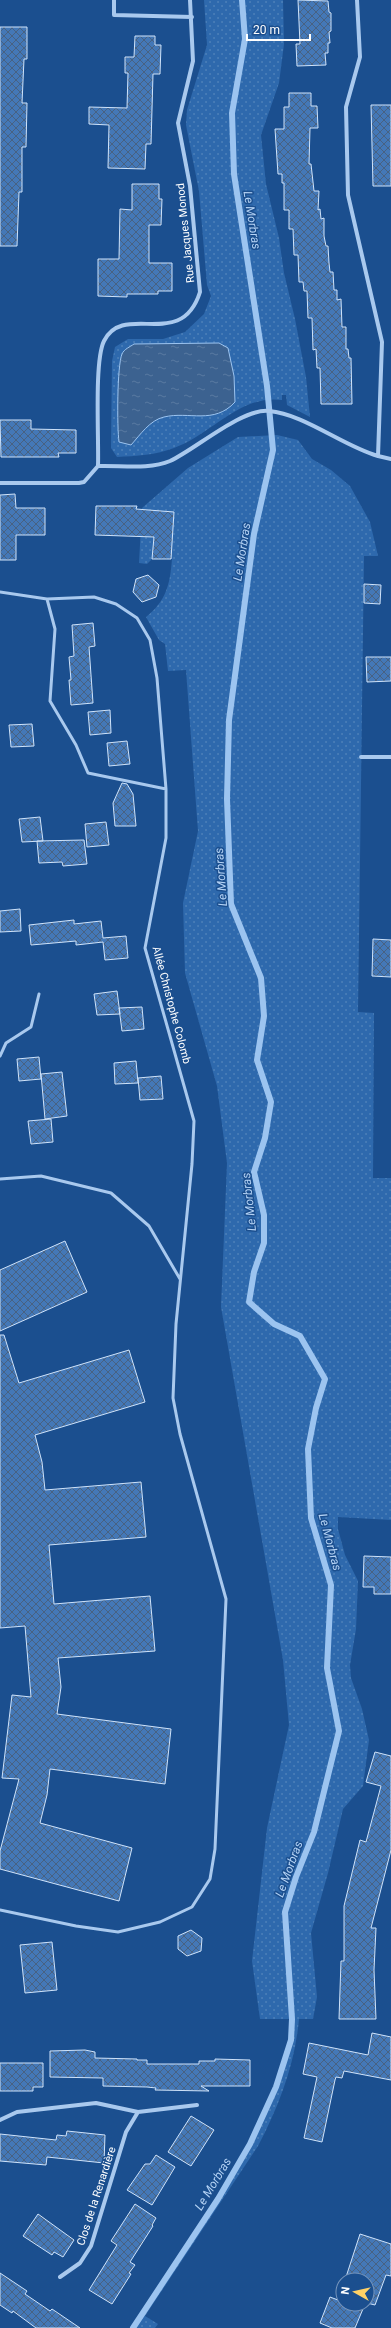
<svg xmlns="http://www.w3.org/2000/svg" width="391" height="2328" font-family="Roboto,sans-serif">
<defs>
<pattern id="grass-dots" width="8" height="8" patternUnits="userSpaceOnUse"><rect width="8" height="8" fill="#2e69ad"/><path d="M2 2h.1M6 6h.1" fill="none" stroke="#4d80b9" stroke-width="1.8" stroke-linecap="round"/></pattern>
<pattern id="water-ripples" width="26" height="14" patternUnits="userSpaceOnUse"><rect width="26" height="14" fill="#3c6290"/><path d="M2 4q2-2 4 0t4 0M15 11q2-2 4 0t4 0" fill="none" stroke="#597aa1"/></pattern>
<pattern id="building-cross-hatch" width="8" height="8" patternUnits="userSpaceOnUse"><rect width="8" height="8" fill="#4478b7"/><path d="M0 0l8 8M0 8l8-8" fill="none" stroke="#486282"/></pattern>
</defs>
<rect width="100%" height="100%" fill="#1b4f8f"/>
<path fill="url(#grass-dots)" d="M 204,0 L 283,0 L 284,44 L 279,83 L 261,135 L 266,184 L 279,238 L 284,273 L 295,319 L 306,377 L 310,417 L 287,405 L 286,395 L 282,395 L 282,400 C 240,394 211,435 174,448 C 156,455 136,456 117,457 L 111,448 L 112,361 L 115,347 L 128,339 L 163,339 L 185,332 L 204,314 L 211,296 L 207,285 L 199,191 L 186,125 L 187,110 L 207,45 Z
M 277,435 L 298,440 L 312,459 L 331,470 L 350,486 L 370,522 L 378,556 L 364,556 L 358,1012 L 374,1013 L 373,1178 L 391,1178 L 391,1520 L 338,1517 L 338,1529 L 345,1555 L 358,1581 L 356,1629 L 350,1665 L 351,1678 L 362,1709 L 369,1740 L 363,1786 L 343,1809 L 328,1873 L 311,1933 L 317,1997 L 313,2019 L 299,2019 C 295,2064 279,2106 258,2146 L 145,2316 L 158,2324 L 155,2328 L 133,2328 C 147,2306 160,2285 174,2263 C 220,2194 287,2105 292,2019 L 260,2019 L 252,1961 L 267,1828 L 289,1725 L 283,1660 L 221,1307 L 227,1163 L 217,1086 L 185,973 L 183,903 L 198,831 L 186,670 L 168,671 L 165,644 L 159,640 L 146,617 C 166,601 170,585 172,559 L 152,559 L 147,564 L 139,563 L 142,508 L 188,468 L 238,437 Z"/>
<path fill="url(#water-ripples)" stroke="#9cc4f0" d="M 219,343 L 228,348 L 234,376 L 235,402 C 214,425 189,411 164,417 C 150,420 140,435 131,445 L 119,442 C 117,427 117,366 122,354 C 124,349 130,347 134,344 Z"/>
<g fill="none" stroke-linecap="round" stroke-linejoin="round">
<path stroke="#9cc4f0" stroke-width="6" d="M 133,2328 L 218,2199 L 250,2144 L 276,2087 L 291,2040 L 292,2019 L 285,1912 L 296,1877 L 314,1832 L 339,1731 L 327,1668 L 331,1585 L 311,1518 L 308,1449 L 316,1408 L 325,1379 L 300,1336 L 274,1324 L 249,1302 L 254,1272 L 264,1243 L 264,1215 L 254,1172 L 265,1138 L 271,1102 L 257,1060 L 264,1016 L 261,978 L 231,904 L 227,799 L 229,720 L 254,534 L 273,450 L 267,386 L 234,174 L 232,113 L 245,39 L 242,0"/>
</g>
<path fill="url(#building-cross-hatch)" stroke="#cfe3fa" d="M 298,0 L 328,1 L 329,12 L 331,13 L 331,31 L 329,32 L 330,43 L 328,43 L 328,53 L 325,53 L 326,65 L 297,66 L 296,44 L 300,44 Z
M 0,27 L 27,27 L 27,59 L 24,59 L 22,103 L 27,103 L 26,147 L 22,147 L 22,192 L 19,192 L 17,246 L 0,246 Z
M 135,36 L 155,36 L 155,45 L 161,45 L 160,74 L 153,74 L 151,144 L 146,144 L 145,169 L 108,168 L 109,125 L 89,124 L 89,107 L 127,108 L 128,73 L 125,73 L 125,57 L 134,57 Z
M 289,93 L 311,93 L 311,106 L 317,106 L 318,128 L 310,128 L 309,164 L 311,164 L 314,191 L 319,191 L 318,210 L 320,209 L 321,219 L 324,218 L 324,236 L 326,246 L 328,246 L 329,263 L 330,272 L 333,272 L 334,290 L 337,290 L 337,300 L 341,299 L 342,327 L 346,327 L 346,349 L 348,349 L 349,358 L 351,358 L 352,404 L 321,404 L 320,368 L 317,368 L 316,349 L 313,350 L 312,318 L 308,318 L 307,291 L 304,291 L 303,282 L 299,282 L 298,255 L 294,255 L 293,229 L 289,229 L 289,210 L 284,210 L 284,183 L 282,183 L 282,174 L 278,174 L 275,129 L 284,129 L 284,107 L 289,107 Z
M 371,105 L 391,105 L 391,186 L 373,186 Z
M 132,184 L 159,184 L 159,199 L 162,199 L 161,225 L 149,225 L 149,263 L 172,263 L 172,291 L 158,291 L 158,294 L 127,294 L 127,297 L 98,296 L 98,259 L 119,259 L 120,209 L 132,210 Z
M 0,420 L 31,420 L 31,429 L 76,430 L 76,453 L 58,453 L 59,457 L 1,457 Z
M 15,494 L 16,508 L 45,508 L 45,535 L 16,535 L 16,560 L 0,560 L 0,495 Z
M 96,506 L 137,506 L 136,509 L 174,512 L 171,559 L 152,559 L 154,537 L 95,535 Z
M 148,575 L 159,585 L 156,597 L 142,602 L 133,592 L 136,579 Z
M 364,584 L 381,585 L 380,604 L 364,603 Z
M 93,623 L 95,646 L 89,647 L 93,703 L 71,705 L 69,680 L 71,680 L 69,657 L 74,656 L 72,625 Z
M 366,657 L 391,657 L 391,681 L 367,682 Z
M 110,710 L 111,733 L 90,735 L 88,712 Z
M 32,724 L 34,746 L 11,747 L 9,725 Z
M 127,741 L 130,764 L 109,766 L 107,743 Z
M 122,783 L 127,784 L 133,794 L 136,826 L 115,826 L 113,803 Z
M 40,817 L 43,841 L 22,842 L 19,819 Z
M 106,822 L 109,845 L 87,847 L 85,824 Z
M 84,840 L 87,864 L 63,866 L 62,862 L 39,863 L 37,841 Z
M 20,909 L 21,931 L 0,932 L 0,911 Z
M 74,920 L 74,924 L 101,921 L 103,938 L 126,936 L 128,958 L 105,960 L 103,942 L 76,945 L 76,941 L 31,945 L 29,925 Z
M 373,939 L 391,940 L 391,977 L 372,976 Z
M 117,991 L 120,1014 L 97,1015 L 94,994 Z
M 142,1007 L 144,1029 L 122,1031 L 119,1008 Z
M 39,1057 L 41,1079 L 19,1081 L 17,1059 Z
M 136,1061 L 138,1083 L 115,1084 L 114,1063 Z
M 62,1072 L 67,1116 L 45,1119 L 41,1074 Z
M 161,1076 L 163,1099 L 140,1100 L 138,1078 Z
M 51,1119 L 53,1142 L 31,1144 L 28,1121 Z
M 65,1241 L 87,1292 L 0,1331 L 0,1270 Z
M 0,1335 L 4,1335 L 19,1383 L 129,1350 L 145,1402 L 35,1435 L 42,1462 L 45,1490 L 141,1482 L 146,1537 L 49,1545 L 54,1604 L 150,1596 L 155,1651 L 58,1658 L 61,1687 L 57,1714 L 171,1729 L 165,1784 L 50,1769 L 47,1795 L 40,1823 L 132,1848 L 119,1901 L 0,1869 L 0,1851 L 19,1779 L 2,1778 L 12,1695 L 31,1697 L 25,1626 L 0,1628 Z
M 364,1556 L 391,1557 L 391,1594 L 374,1594 L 374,1587 L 363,1587 Z
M 375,1752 L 391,1756 L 391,1850 L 371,1928 L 376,1928 L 374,1970 L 376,2019 L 339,2019 L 341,1961 L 344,1961 L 344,1906 L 360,1840 L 366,1842 L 381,1786 L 366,1782 Z
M 191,1930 L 202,1938 L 201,1951 L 187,1956 L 178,1949 L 178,1936 Z
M 52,1942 L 57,1990 L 25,1993 L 20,1945 Z
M 372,2033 L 391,2037 L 391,2080 L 344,2071 L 342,2078 L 336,2077 L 335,2080 L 322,2142 L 304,2138 L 317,2077 L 303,2074 L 309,2043 L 368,2055 Z
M 85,2050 L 95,2052 L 95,2058 L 137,2059 L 137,2060 L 147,2060 L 147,2064 L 199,2064 L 199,2061 L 215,2061 L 215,2059 L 250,2060 L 250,2086 L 201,2086 L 209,2091 L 155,2090 L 156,2088 L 147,2087 L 103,2086 L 103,2078 L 50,2077 L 50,2051 Z
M 0,2063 L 43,2063 L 43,2087 L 33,2087 L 33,2091 L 0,2091 Z
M 191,2116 L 214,2130 L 191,2166 L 168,2152 Z
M 67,2131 L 105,2135 L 104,2163 L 47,2157 L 46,2165 L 0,2161 L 0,2134 L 56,2140 L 57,2135 L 66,2136 Z
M 156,2155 L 175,2167 L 152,2205 L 127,2190 L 145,2164 L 150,2164 Z
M 135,2204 L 156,2218 L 152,2225 L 153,2226 L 130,2262 L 135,2265 L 129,2273 L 131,2274 L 112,2304 L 89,2290 L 117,2245 L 111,2241 Z
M 38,2214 L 74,2240 L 63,2257 L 54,2252 L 52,2255 L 23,2236 Z
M 360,2234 L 391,2244 L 391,2276 L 386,2275 L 375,2305 L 367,2303 L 367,2280 L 345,2280 Z
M 0,2273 L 27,2291 L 25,2294 L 50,2311 L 52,2309 L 80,2328 L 36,2328 L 13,2311 L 12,2313 L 0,2305 Z
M 343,2285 L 343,2304 L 365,2304 L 355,2328 L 332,2328 L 320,2323 L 330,2297 L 338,2300 Z"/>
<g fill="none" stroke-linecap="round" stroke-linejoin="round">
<path stroke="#a9c9ee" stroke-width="3" d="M 0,592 L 47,599 L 94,597 L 116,604 L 137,618 L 150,640 L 157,678 L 166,789 L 166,838 L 145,948 L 194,1121 L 192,1164 L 176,1324 L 173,1398 L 180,1434 L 226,1599 L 215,1849 L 210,1879 L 192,1907 L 160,1922 L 118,1932 L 76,1926 L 0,1910
M 47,599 L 55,629 L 50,701 L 76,745 L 88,773 L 166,789
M 0,1056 L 6,1043 L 31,1027 L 39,994
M 0,1179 L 41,1176 L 111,1193 L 149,1226 L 180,1279"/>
<path stroke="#a9c9ee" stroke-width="4" d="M 114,0 L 114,15 L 192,17
M 357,0 L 360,57 L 346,107 L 348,195 L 382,342 L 378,456 L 391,459
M 98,466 C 120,465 149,470 170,461 C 196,449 242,408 269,411 C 304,414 343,446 378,456
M 0,483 L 79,483 L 84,482 L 98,466 C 99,439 94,361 104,341 C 124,301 181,352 200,292 L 190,186 L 178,123 L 193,61 L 190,0
M 361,757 L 391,757
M 0,2120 L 17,2112 L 96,2103 L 138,2112 L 197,2105
M 60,2277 L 80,2263 L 91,2246 L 126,2132 L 138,2112"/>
</g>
<g text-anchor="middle" stroke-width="3" stroke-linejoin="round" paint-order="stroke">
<g font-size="11" fill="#fff" stroke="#1b4f8f">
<text transform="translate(185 233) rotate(-96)" y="4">Rue Jacques Monod</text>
<text transform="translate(172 1005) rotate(75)" y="4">Allée Christophe Colomb</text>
<text transform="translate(96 2196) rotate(-72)" y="4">Clos de la Renardière</text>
</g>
<g font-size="12" font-style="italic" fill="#b5d3f5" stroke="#1b4f8f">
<text transform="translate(252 220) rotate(81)" y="4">Le Morbras</text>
<text transform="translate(242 552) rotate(-81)" y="4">Le Morbras</text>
<text transform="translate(221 877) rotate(-94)" y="4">Le Morbras</text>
<text transform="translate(249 1202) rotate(-96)" y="4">Le Morbras</text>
<text transform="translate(330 1542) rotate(75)" y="4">Le Morbras</text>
<text transform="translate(289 1869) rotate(-70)" y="4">Le Morbras</text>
<text transform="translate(213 2184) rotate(-59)" y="4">Le Morbras</text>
</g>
</g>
<g transform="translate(355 2292) rotate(278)"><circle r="19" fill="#1b4f8f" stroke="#7695bc"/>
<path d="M0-3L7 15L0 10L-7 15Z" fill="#ffd166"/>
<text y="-6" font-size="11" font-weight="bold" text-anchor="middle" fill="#ffffff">N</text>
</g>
<path d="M247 34v6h63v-6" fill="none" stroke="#ffffff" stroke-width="2"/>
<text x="253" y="34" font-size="12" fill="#ffffff" stroke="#1b4f8f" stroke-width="3" paint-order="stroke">20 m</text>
</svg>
